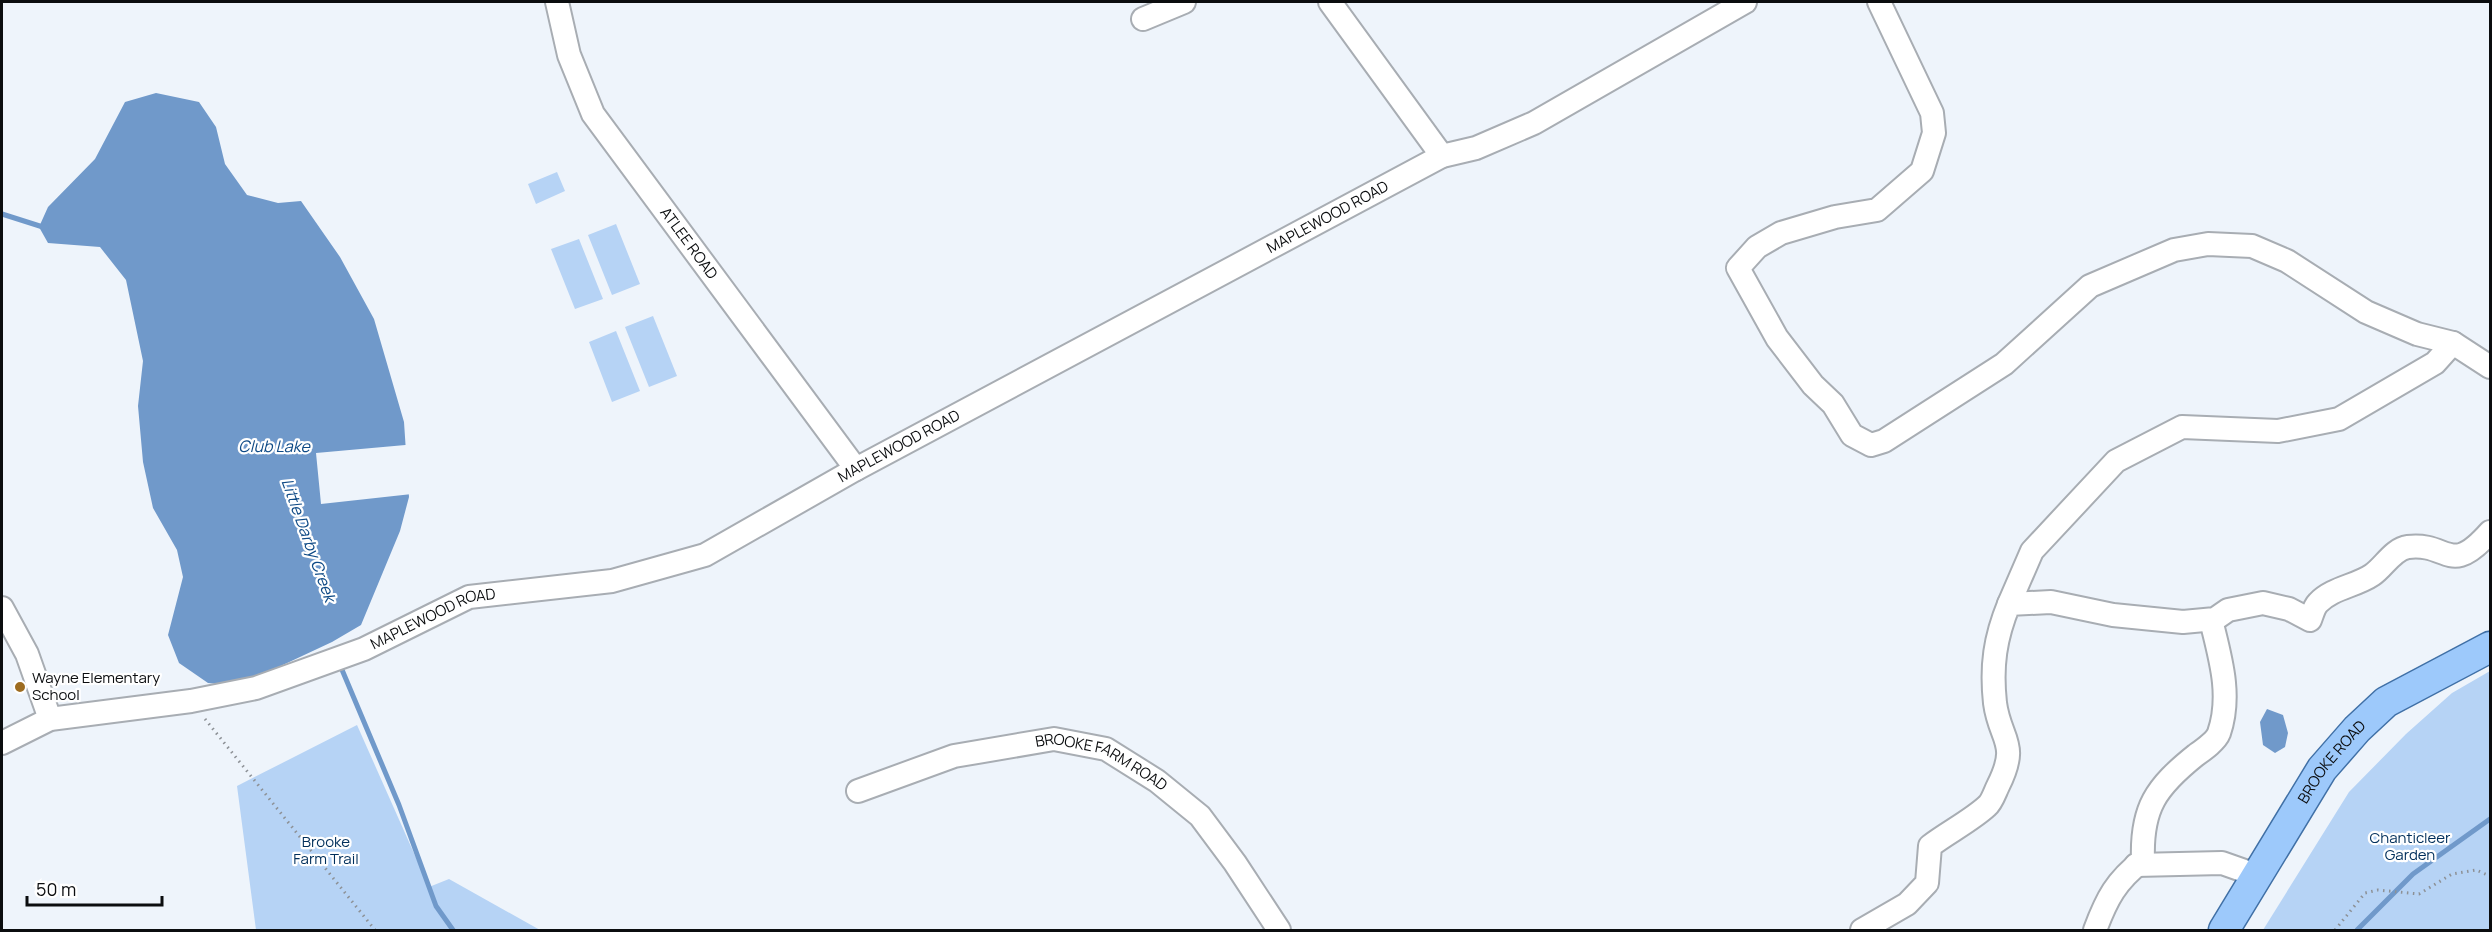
<svg xmlns="http://www.w3.org/2000/svg" width="2492" height="932" font-family="Manrope,sans-serif">
<rect width="100%" height="100%" fill="#eef4fb"/>
<path fill="#b6d3f5" d="M 557,172 L 565,191 L 536,204 L 528,184 Z
M 616,224 L 640,284 L 612,295 L 588,235 Z
M 579,239 L 603,299 L 575,309 L 551,249 Z
M 653,316 L 677,376 L 649,387 L 625,327 Z
M 616,331 L 640,391 L 612,402 L 589,342 Z
M 2490,671 L 2490,930 L 2263,930 L 2349,792 L 2406,734 L 2452,693 Z
M 357,725 L 429,887 L 449,879 L 540,930 L 256,930 L 237,786 Z"/>
<path fill="#7099ca" d="M 156,93 L 199,102 L 216,127 L 225,164 L 247,195 L 278,203 L 301,201 L 340,257 L 374,319 L 404,422 L 409,497 L 400,531 L 361,625 L 332,642 L 238,686 L 208,683 L 179,663 L 168,635 L 183,577 L 177,550 L 153,508 L 143,462 L 138,406 L 143,361 L 126,280 L 100,247 L 48,243 L 39,227 L 48,207 L 95,159 L 125,102 Z
M 2267,709 L 2283,715 L 2288,733 L 2285,747 L 2275,753 L 2263,745 L 2260,722 Z"/>
<path fill="#eef4fb" d="M 450,441 L 453,444 L 455,485 L 412,489 L 412,494 L 321,504 L 316,453 Z"/>
<g fill="none" stroke-linecap="round" stroke-linejoin="round">
<path stroke="#7099ca" stroke-width="5" d="M 2,214 L 46,228
M 340,665 L 399,805 L 436,906 L 453,930
M 2357,930 L 2413,874 L 2490,819"/>
<defs>
<g id="minor">
<path id="s1" d="M 557,2 L 569,55 L 593,114 L 856,469"/>
<path d="M 1330,2 L 1442,156"/>
<path d="M 1879,2 L 1932,113 L 1934,133 L 1922,171 L 1877,210 L 1835,217 L 1781,233 L 1757,247 L 1738,268 L 1777,338 L 1813,385 L 1833,404 L 1852,435 L 1871,445 L 1884,441 L 2004,364 L 2090,286 L 2174,250 L 2208,244 L 2252,246 L 2287,261 L 2366,312 L 2417,334 L 2453,343 L 2490,367"/>
<path d="M 1143,19 L 1184,2"/>
<path d="M 2009,604 L 2032,551 L 2116,461 L 2182,427 L 2278,431 L 2339,419 L 2435,363 L 2453,343"/>
<path d="M 2,608 L 27,654 L 50,719"/>
<path id="s2" d="M 2,743 L 50,719 L 191,701 L 256,688 L 364,649 L 469,597 L 612,581 L 705,555 L 856,469 L 1442,156 L 1476,148 L 1534,123 L 1745,2"/>
<path id="s3" d="M 858,791 L 954,756 L 1054,739 L 1106,749 L 1157,781 L 1200,816 L 1235,863 L 1279,930"/>
<path d="M 2136,865 L 2222,863 L 2256,875"/>
<path d="M 1862,930 L 1907,904 L 1927,883 L 1930,846 C 1947,833 1972,820 1987,806 C 1992,802 1995,792 1998,786 C 2020,742 2000,741 1995,703 C 1991,666 1995,638 2009,604 L 2051,602 L 2113,615 L 2183,622 L 2215,619 L 2228,610 L 2263,603 L 2289,609 L 2310,620 C 2312,615 2314,607 2318,603 C 2332,588 2356,586 2372,575 C 2384,567 2393,549 2408,547 C 2449,542 2449,578 2490,532"/>
<path d="M 2095,930 C 2107,898 2116,881 2143,860 C 2141,808 2156,787 2196,755 C 2203,750 2216,741 2219,733 C 2232,695 2220,657 2211,620"/>
</g>
<g id="major">
<path id="s4" d="M 2224,930 L 2322,769 L 2357,729 L 2386,702 L 2490,647"/>
</g>
</defs>
<use href="#minor" stroke="#a8adb3" stroke-width="26"/>
<use href="#major" stroke="#4070a6" stroke-width="33"/>
<path stroke="#8d9196" stroke-width="3" stroke-dasharray="1.5 4.5" stroke-linecap="butt" d="M 205,719 L 375,930
M 2335,930 L 2365,893 L 2378,890 L 2419,894 L 2452,874 L 2476,870 L 2490,876"/>
<use href="#minor" stroke="#fff" stroke-width="22"/>
<use href="#major" stroke="#9dc9fb" stroke-width="30"/>
</g>
<circle fill="#9d6c20" stroke="#fff" stroke-width="2" cx="20" cy="687" r="6"/>
<g text-anchor="middle" stroke-width="4.5" stroke-linejoin="round" paint-order="stroke">
<g font-size="15" fill="#0b0d0f" stroke="#fff">
<text dy="5" stroke="none"><textPath href="#s2" startOffset="1443">MAPLEWOOD ROAD</textPath></text>
<text dy="5" stroke="none"><textPath href="#s1" startOffset="279">ATLEE ROAD</textPath></text>
<text dy="5" stroke="none"><textPath href="#s2" startOffset="957">MAPLEWOOD ROAD</textPath></text>
<text dy="5" stroke="none"><textPath href="#s2" startOffset="453">MAPLEWOOD ROAD</textPath></text>
<text dy="5" stroke="none"><textPath href="#s4" startOffset="200">BROOKE ROAD</textPath></text>
<text dy="5" stroke="none"><textPath href="#s3" startOffset="256">BROOKE FARM ROAD</textPath></text>
</g>
<g font-size="15" fill="#0b0d0f" stroke="#fff" text-anchor="start">
<text x="32" y="683">Wayne Elementary<tspan x="32" dy="17">School</tspan></text>
</g>
<g font-size="15" fill="#012f5b" stroke="#fff">
<text x="2410" y="843">Chanticleer<tspan x="2410" dy="17">Garden</tspan></text>
<text x="326" y="847">Brooke<tspan x="326" dy="17">Farm Trail</tspan></text>
</g>
<g font-size="16" font-style="italic" fill="#0d4985" stroke="#fff">
<text x="274" y="452">Club Lake</text>
<text transform="translate(309 540) rotate(70)" y="6">Little Darby Creek</text>
</g>
</g>
<rect width="2492" height="932" fill="none" stroke="#0b0d0f" stroke-width="6"/>
<path d="M27 896v9h135v-9" fill="none" stroke="#0b0d0f" stroke-width="3"/>
<text x="36" y="896" font-size="18" fill="#0b0d0f" stroke="#ffffff" stroke-width="4.5" paint-order="stroke">50 m</text>
</svg>
